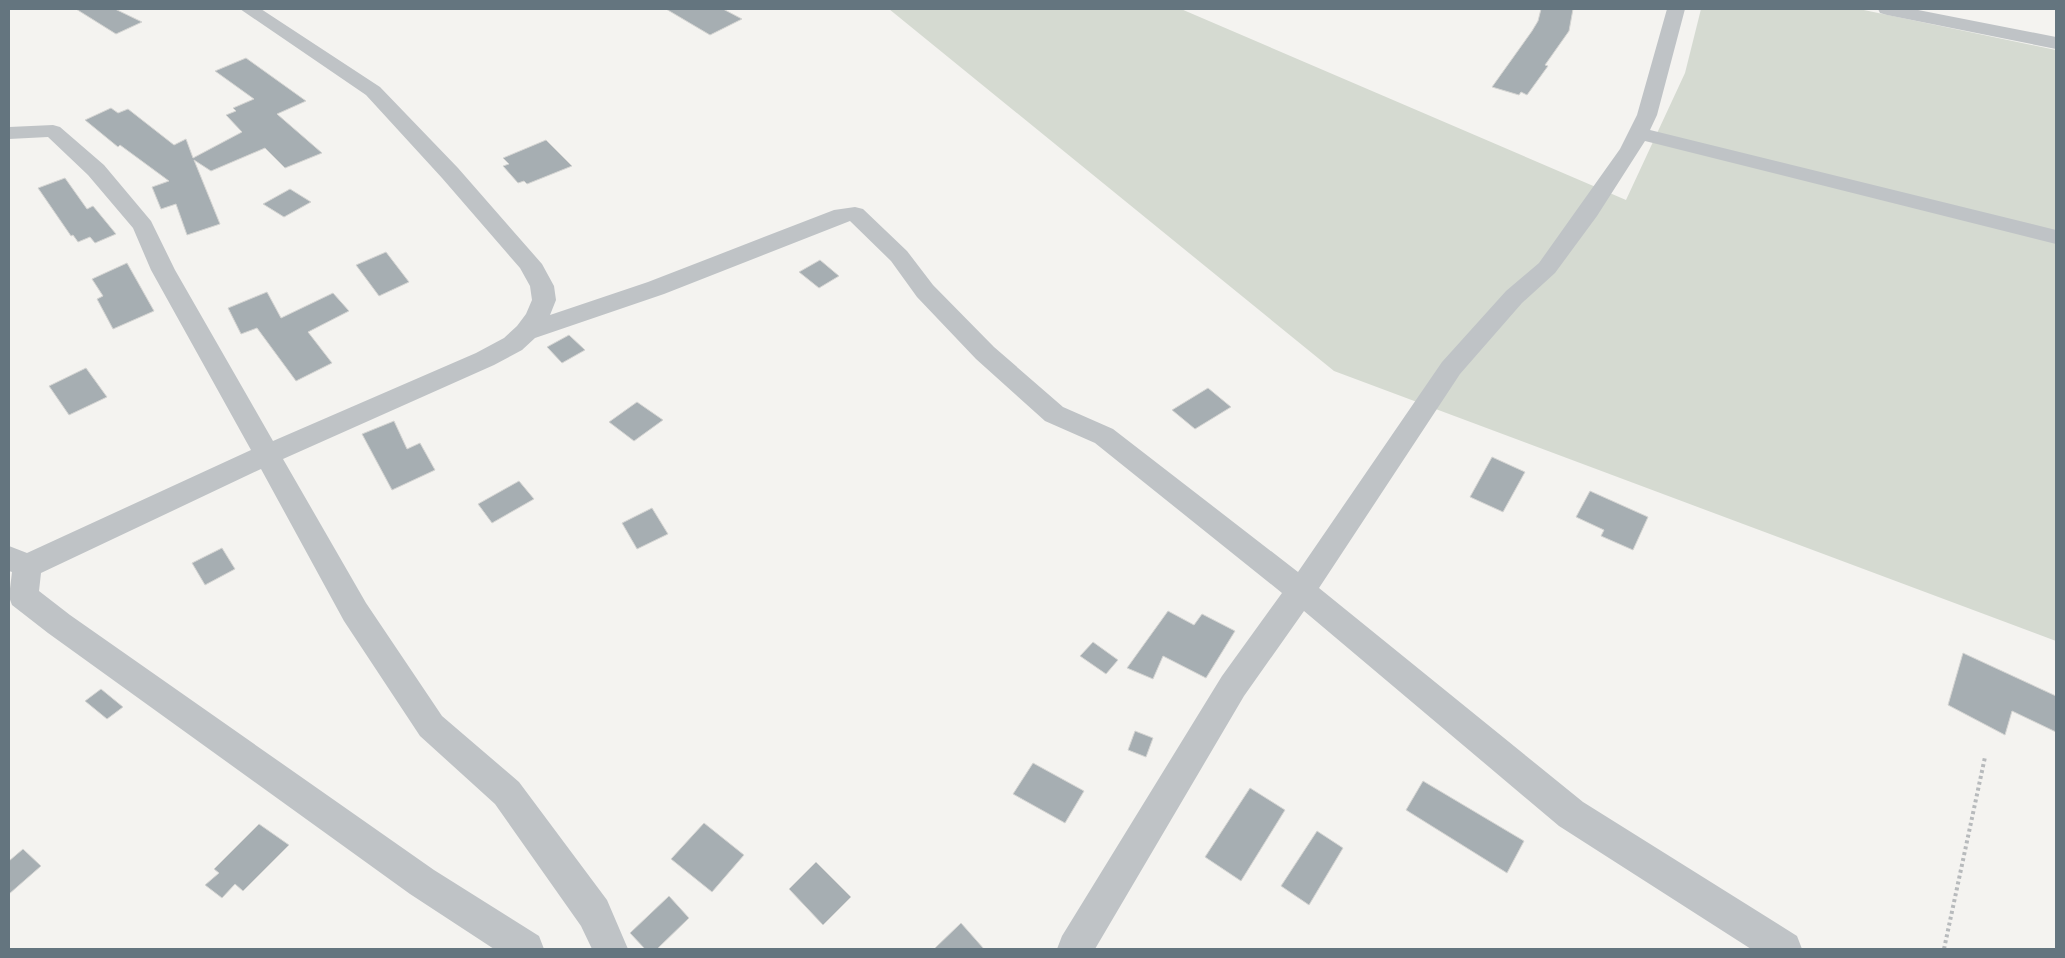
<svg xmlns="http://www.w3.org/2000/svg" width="2065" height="958" font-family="Mulish,sans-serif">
<rect width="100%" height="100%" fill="#f4f3f0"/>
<path fill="#d5dad1" d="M 889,9 L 1181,9 L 1626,200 L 1685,73 L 1701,9 L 1859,9 L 2056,50 L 2056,641 L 1334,371 Z"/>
<path fill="#a6aeb2" stroke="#d5d5d3" d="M 76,9 L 115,9 L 142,22 L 116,34 Z
M 666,9 L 723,9 L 742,19 L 710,35 Z
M 1541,9 L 1573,9 L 1569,31 L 1545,65 L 1548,66 L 1527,95 L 1521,92 L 1519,95 L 1492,87 L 1532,31 L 1538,21 Z
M 246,58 L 306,101 L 277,114 L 322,153 L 285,168 L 265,148 L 211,171 L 194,160 L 220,224 L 187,235 L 176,204 L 161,209 L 152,187 L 169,181 L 120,145 L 118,147 L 85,120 L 111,108 L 118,113 L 128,109 L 174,145 L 186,139 L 193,158 L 242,132 L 226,115 L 236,111 L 233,108 L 254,99 L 215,71 Z
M 546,140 L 572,166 L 527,184 L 524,181 L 518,183 L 503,166 L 509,164 L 503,158 Z
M 65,178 L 87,209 L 93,206 L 116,234 L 95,243 L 90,237 L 78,242 L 73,235 L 71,236 L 38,188 Z
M 290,189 L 311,202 L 284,217 L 263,204 Z
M 386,252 L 409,282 L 379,296 L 356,265 Z
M 820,260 L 839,276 L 819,288 L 799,272 Z
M 127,263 L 154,311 L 113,329 L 97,299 L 103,296 L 92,279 Z
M 267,292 L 281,318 L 333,293 L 349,311 L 308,332 L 332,363 L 296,381 L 257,328 L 241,334 L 228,308 Z
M 569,335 L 585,350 L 562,363 L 547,347 Z
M 86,368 L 107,397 L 69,415 L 49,386 Z
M 1208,388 L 1231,407 L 1195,429 L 1172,410 Z
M 637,402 L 663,420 L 634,441 L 609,422 Z
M 394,421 L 407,449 L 420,443 L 435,470 L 392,490 L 362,434 Z
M 1492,457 L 1525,472 L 1503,512 L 1470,497 Z
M 519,481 L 534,499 L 492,523 L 478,504 Z
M 1590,491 L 1648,517 L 1633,550 L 1601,536 L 1604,530 L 1576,517 Z
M 652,508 L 668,534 L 637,549 L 622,523 Z
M 222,548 L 235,569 L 205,585 L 192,563 Z
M 1168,611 L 1194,625 L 1202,614 L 1235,631 L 1206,678 L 1163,656 L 1153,679 L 1127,668 Z
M 1093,642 L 1118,660 L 1106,674 L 1080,656 Z
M 1963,653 L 2056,696 L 2056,732 L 2012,711 L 2005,735 L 1948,705 Z
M 101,689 L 123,707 L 107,719 L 85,701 Z
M 1135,731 L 1153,738 L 1146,757 L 1128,750 Z
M 1033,763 L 1084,791 L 1065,823 L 1013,794 Z
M 1423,781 L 1524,841 L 1507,873 L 1406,810 Z
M 1250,788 L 1285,810 L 1241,881 L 1205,857 Z
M 704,823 L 744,855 L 712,892 L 671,859 Z
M 259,824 L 289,845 L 243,891 L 235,884 L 222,898 L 205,885 L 219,873 L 214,869 Z
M 1317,831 L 1343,848 L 1309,905 L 1281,886 Z
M 23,849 L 41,866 L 9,894 L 9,861 Z
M 816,862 L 851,897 L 823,925 L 789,889 Z
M 669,896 L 689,918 L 657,949 L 645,949 L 630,933 Z
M 961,923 L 984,949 L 934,949 Z"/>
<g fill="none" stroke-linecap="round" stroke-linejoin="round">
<path stroke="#b7babc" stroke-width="4" stroke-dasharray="3 3" stroke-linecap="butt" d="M 1944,949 L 1985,757"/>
<path fill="#bfc3c6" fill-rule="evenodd" d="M 240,9 L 261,9 L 380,87 L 458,168 L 542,264 L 554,286 L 556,300 L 550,315 L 648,282 L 834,210 L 855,207 L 863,209 L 907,251 L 933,285 L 994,347 L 1063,407 L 1113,429 L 1298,572 L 1442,362 L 1506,291 L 1539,263 L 1620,149 L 1637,115 L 1667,9 L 1685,9 L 1657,115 L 1650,130 L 2056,230 L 2056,244 L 1645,141 L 1597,216 L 1555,273 L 1522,303 L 1460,374 L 1319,588 L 1583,802 L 1797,936 L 1802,949 L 1751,949 L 1559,826 L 1304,611 L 1244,696 L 1095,949 L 1057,949 L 1062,936 L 1222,676 L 1282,593 L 1095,443 L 1045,421 L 976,359 L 917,297 L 891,261 L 850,221 L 664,294 L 535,338 L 522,350 L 494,365 L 283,459 L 366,603 L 442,716 L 519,782 L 607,900 L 628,949 L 592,949 L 581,926 L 495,804 L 420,736 L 344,621 L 261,469 L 41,573 L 39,591 L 70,615 L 434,870 L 539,936 L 544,949 L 494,949 L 410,894 L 48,633 L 12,605 L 9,597 L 12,572 L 9,571 L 9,546 L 27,553 L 251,450 L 151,270 L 133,228 L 88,175 L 48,137 L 9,139 L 9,127 L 53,125 L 60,127 L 104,165 L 151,221 L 175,270 L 273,441 L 476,353 L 504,338 L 517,326 L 526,314 L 532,300 L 530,286 L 520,268 L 442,178 L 366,95 Z
M 1878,9 L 1913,9 L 2056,37 L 2056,49 L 1887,15 L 1880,13 Z"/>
</g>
<rect width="2065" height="958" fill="none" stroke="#64757f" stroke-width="20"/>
</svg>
